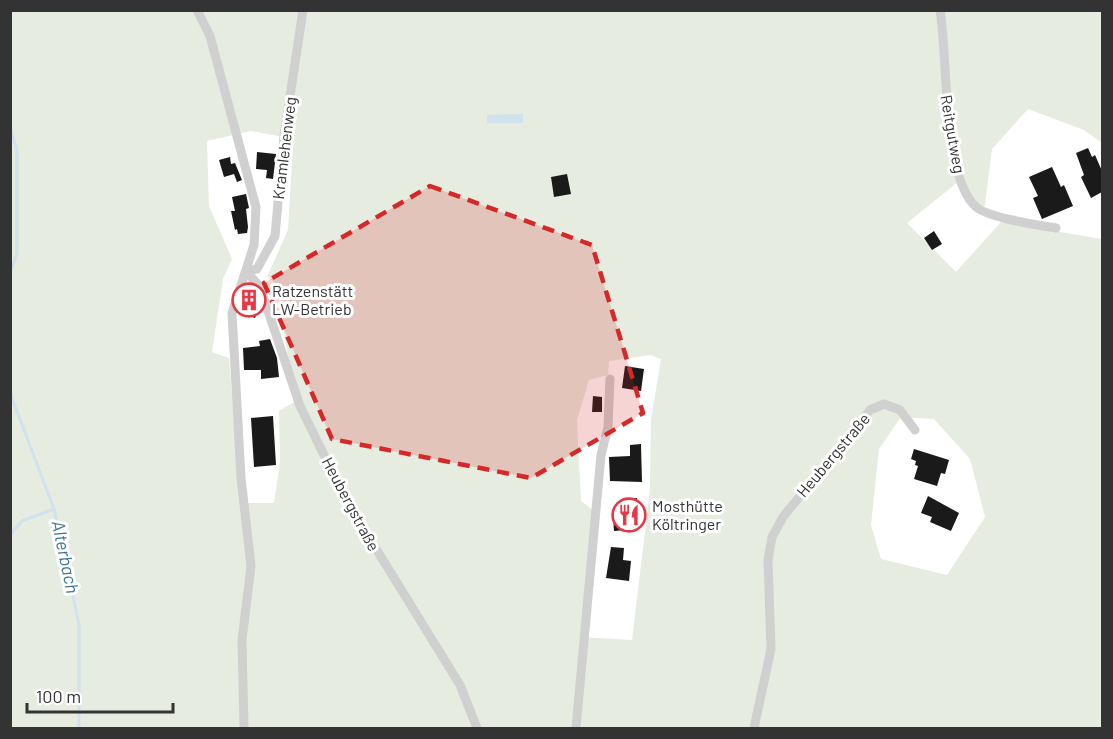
<svg xmlns="http://www.w3.org/2000/svg" width="1113" height="739" font-family="Barlow,sans-serif">
<rect width="100%" height="100%" fill="#fff"/>
<path fill="#e6ecdf" fill-rule="evenodd" d="M 10,11 L 1102,11 L 1102,143 L 1084,130 L 1028,109 L 992,149 L 985,206 L 976,210 L 958,182 L 907,223 L 956,272 L 1001,222 L 1102,239 L 1102,728 L 11,728 ZM 251,131 L 283,137 L 293,145 L 288,230 L 267,277 L 282,288 L 284,334 L 296,401 L 279,411 L 280,462 L 274,503 L 240,503 L 229,358 L 212,352 L 223,279 L 232,259 L 209,206 L 207,141 ZM 650,355 L 661,359 L 651,420 L 650,490 L 632,640 L 581,637 L 593,510 L 581,501 L 577,420 L 589,380 L 608,375 L 609,361 ZM 901,417 L 934,419 L 970,459 L 985,517 L 947,575 L 881,559 L 871,525 L 879,449 Z"/>
<path fill="#cfe2ee" d="M 523,114 L 523,123 L 487,123 L 487,115 Z"/>
<g fill="none" stroke-linecap="round" stroke-linejoin="round">
<path stroke="#cfe2ee" stroke-width="3" d="M 10,128 L 17,151 L 17,254 L 10,273
M 10,393 L 54,509 L 79,624 L 79,728
M 10,535 L 22,521 L 54,509"/>
</g>
<path fill="#1a1a1a" d="M 1088,148 L 1092,157 L 1095,155 L 1102,171 L 1102,192 L 1091,198 L 1081,177 L 1084,175 L 1076,153 Z
M 257,152 L 276,154 L 273,179 L 266,178 L 267,170 L 256,169 Z
M 230,157 L 231,164 L 235,163 L 242,180 L 237,182 L 234,174 L 224,177 L 219,160 Z
M 1052,167 L 1061,187 L 1064,185 L 1073,206 L 1042,219 L 1033,198 L 1038,196 L 1029,177 Z
M 567,174 L 571,194 L 554,197 L 551,177 Z
M 246,194 L 249,208 L 246,209 L 248,227 L 247,233 L 238,234 L 237,229 L 235,230 L 231,211 L 235,211 L 232,197 Z
M 934,231 L 942,244 L 932,250 L 924,238 Z
M 247,289 L 254,292 L 257,298 L 254,306 L 259,308 L 255,318 L 239,312 Z
M 270,339 L 277,358 L 279,377 L 261,379 L 261,370 L 244,370 L 243,348 L 260,346 L 259,341 Z
M 625,366 L 644,369 L 641,391 L 622,388 Z
M 593,396 L 602,397 L 602,412 L 592,412 Z
M 273,416 L 276,465 L 254,467 L 251,418 Z
M 641,444 L 642,482 L 610,481 L 609,457 L 630,456 L 630,445 Z
M 914,449 L 949,460 L 945,474 L 941,473 L 937,486 L 914,479 L 918,466 L 915,465 L 916,461 L 911,459 Z
M 928,496 L 959,513 L 951,531 L 930,522 L 932,517 L 921,513 Z
M 637,498 L 639,529 L 614,531 L 613,516 L 628,514 L 627,499 Z
M 611,547 L 624,548 L 623,560 L 631,561 L 629,581 L 606,578 Z"/>
<g fill="none" stroke-linecap="round" stroke-linejoin="round">
<path stroke="#d0d0d0" stroke-width="9" d="M 197,10 L 210,36 L 256,207 L 254,245 L 232,313 L 241,478 L 251,566 L 242,640 L 244,728
M 940,10 C 948,55 942,177 976,207 C 989,218 1038,225 1056,228
M 246,271 L 260,287 L 300,406 L 346,500 L 460,685 L 477,728
M 246,271 L 257,269 L 275,236 L 284,136 L 303,10
M 576,728 L 601,455 L 608,427 L 610,379
M 754,728 L 771,649 L 768,560 L 772,537 L 783,517 L 870,410 L 884,404 L 900,410 L 915,430"/>
</g>
<path fill="#d62828" fill-opacity="0.2" stroke="#d62828" stroke-width="4.5" stroke-dasharray="12 8" stroke-linejoin="round" d="M 430,186 L 592,245 L 643,413 L 531,478 L 332,439 L 264,283 Z"/>
<defs>
<symbol id="building-ring" viewBox="-11 -11 22 22"><circle r="9.5" fill="#fff" stroke="#e63946" stroke-width="1.5"/><path d="M-4-6H4V6H1V3H-1V6H-4ZM-2.5-4.3h1.7v1.8h-1.7ZM.8-4.3h1.7v1.8H.8ZM-2.5-1h1.7V.8h-1.7ZM.8-1h1.7V.8H.8Z" fill="#e63946"/></symbol>
<symbol id="restaurant-ring" viewBox="-11 -11 22 22"><circle r="9.5" fill="#fff" stroke="#e63946" stroke-width="1.5"/><path d="M-5-6h1v4h1v-4h1v4h1v-4h1v5L-1.5 .5V6h-2V.5L-5-1ZM5-6V6H3V1.5H1.5Q1.5-4 5-6Z" fill="#e63946"/></symbol>
</defs>
<g fill-rule="evenodd">
<use href="#building-ring" x="230" y="281" width="38" height="38"/>
<use href="#restaurant-ring" x="610" y="496" width="38" height="38"/>
</g>
<g text-anchor="middle" stroke-width="6" stroke-linejoin="round" paint-order="stroke">
<g font-size="16" fill="#333" stroke="#fff">
<text transform="translate(953 134) rotate(80)" y="6">Reitgutweg</text>
<text transform="translate(284 148) rotate(-83)" y="6">Kramlehenweg</text>
<text transform="translate(833 455) rotate(-50)" y="6">Heubergstraße</text>
<text transform="translate(351 504) rotate(62)" y="6">Heubergstraße</text>
</g>
<g font-size="16" fill="#333" stroke="#fff" text-anchor="start">
<text x="272" y="297">Ratzenstätt<tspan x="272" dy="18">LW-Betrieb</tspan></text>
<text x="652" y="512">Mosthütte<tspan x="652" dy="18">Költringer</tspan></text>
</g>
<g font-size="18" font-style="italic" fill="#3f7597" stroke="#fff">
<text transform="translate(65 557) rotate(78)" y="6">Alterbach</text>
</g>
</g>
<rect width="1113" height="739" fill="none" stroke="#333333" stroke-width="24"/>
<path d="M27 703v9h146v-9" fill="none" stroke="#333333" stroke-width="3"/>
<text x="36" y="703" font-size="18" fill="#333333" stroke="#ffffff" stroke-width="4.5" paint-order="stroke">100 m</text>
</svg>
